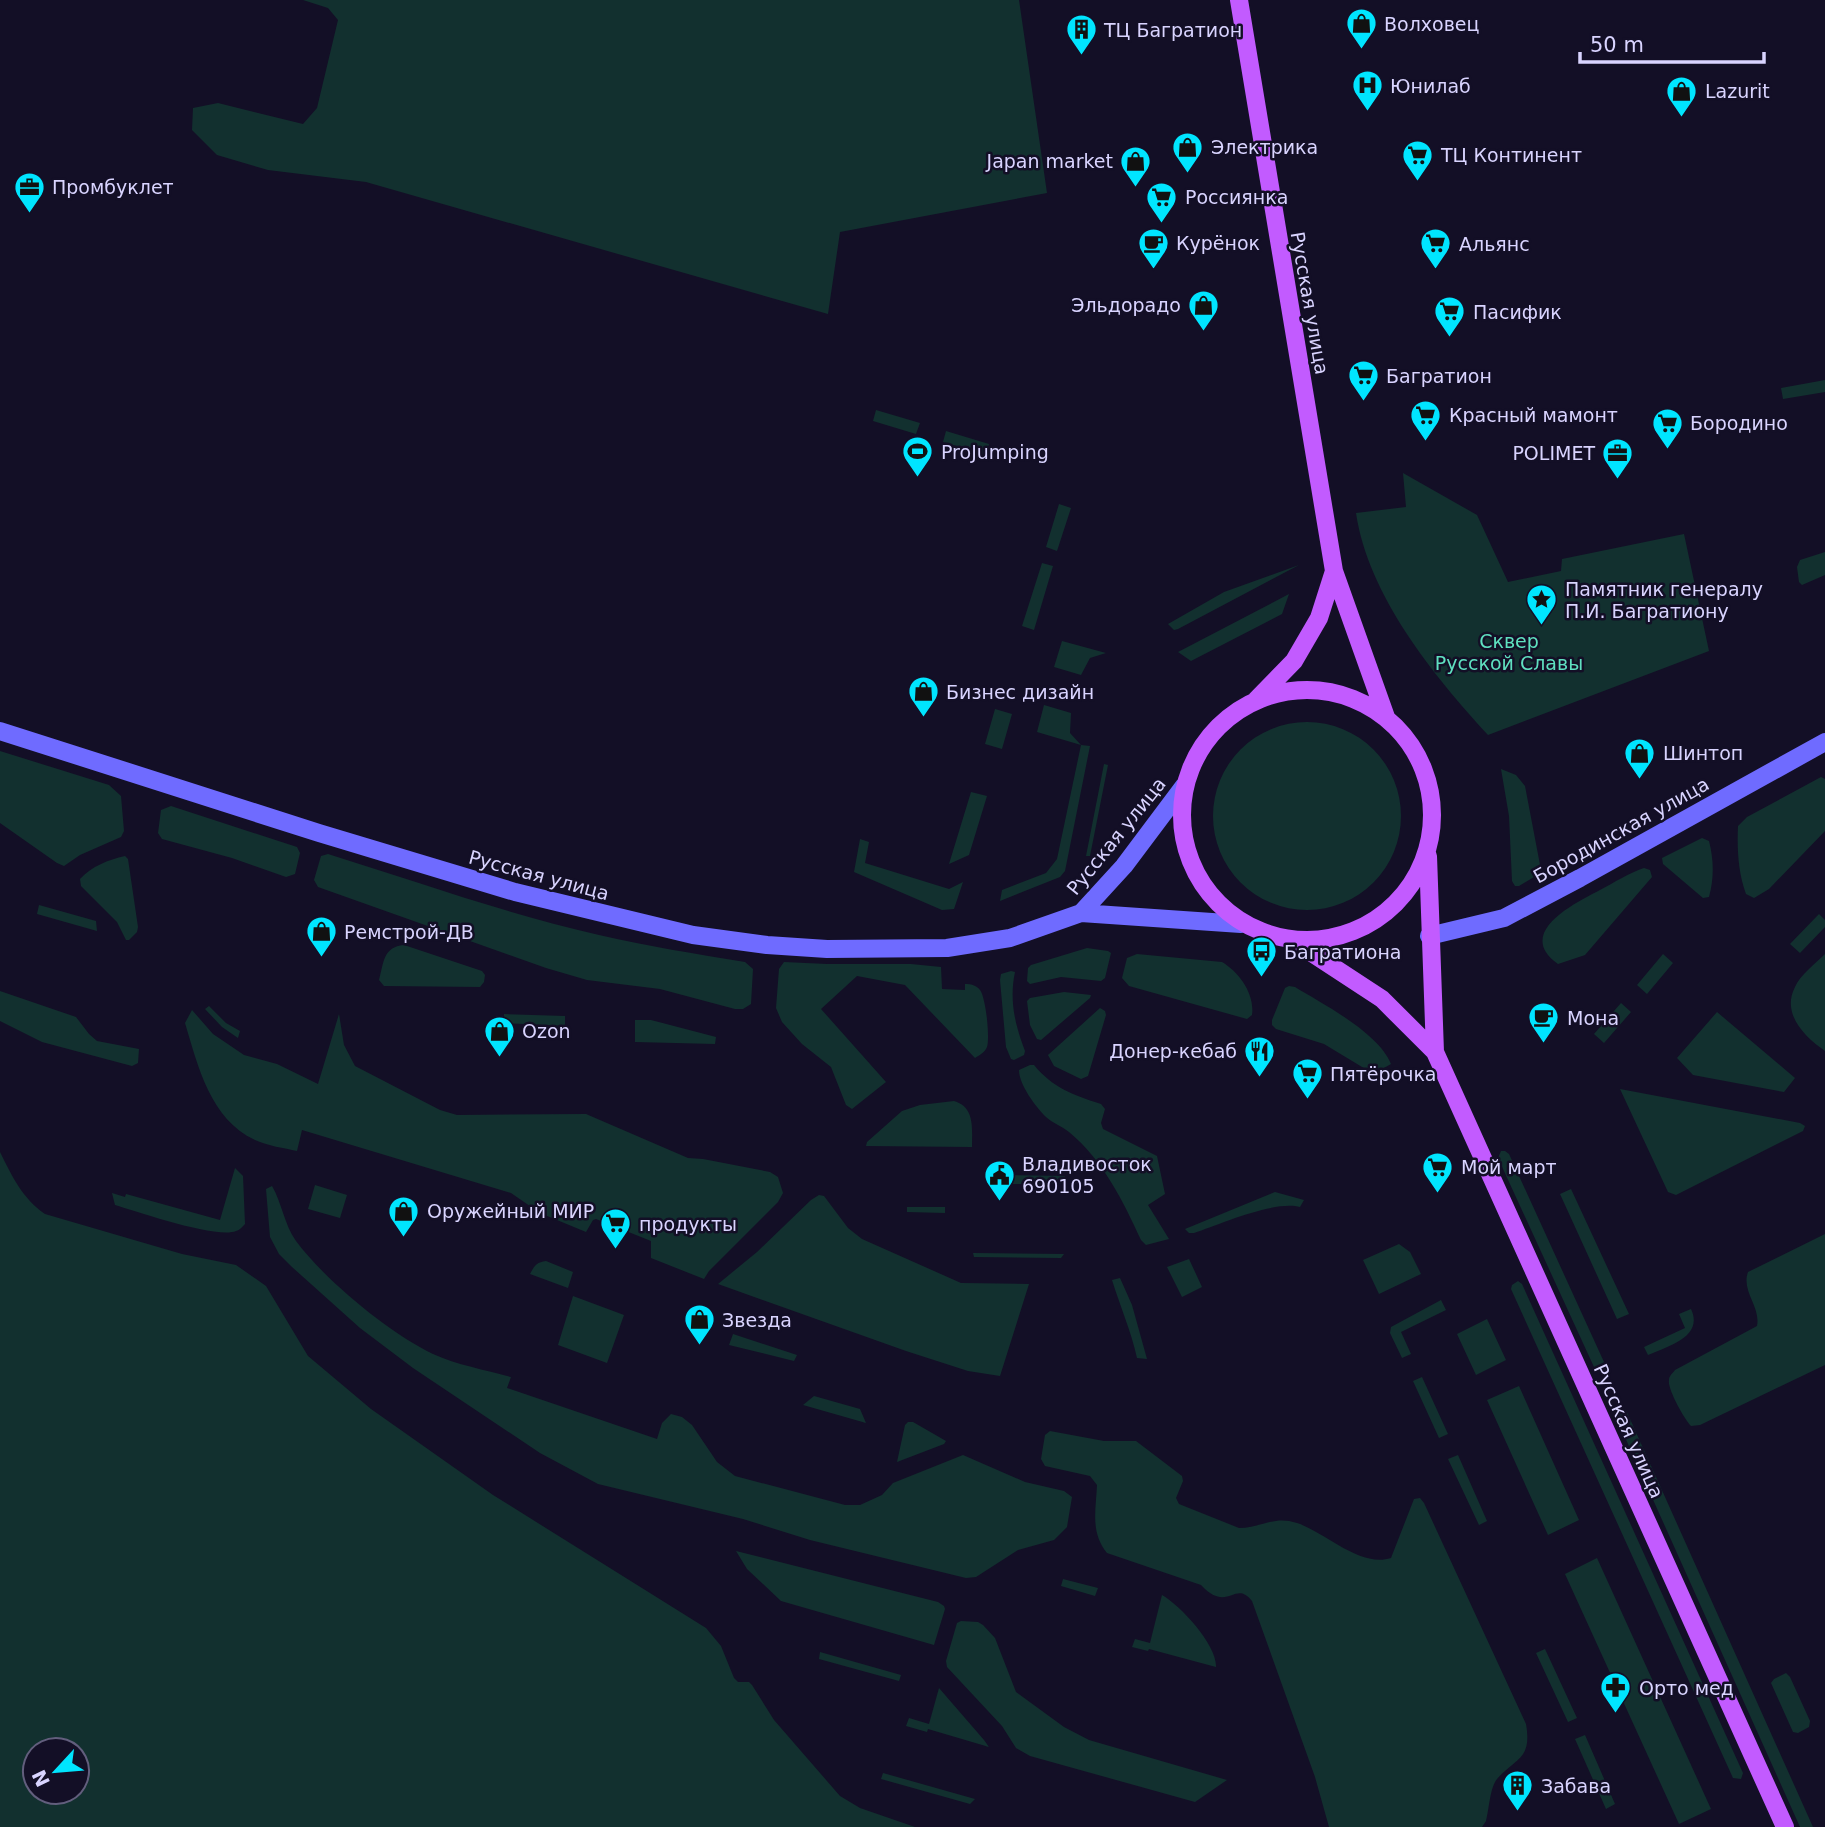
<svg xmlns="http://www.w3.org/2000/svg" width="1825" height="1827" font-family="'DejaVu Sans',sans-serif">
<rect width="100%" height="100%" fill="#130f26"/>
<path fill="#12302f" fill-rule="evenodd" d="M 303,0 L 1019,0 L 1047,193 L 840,232 L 828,314 L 366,182 L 268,170 L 217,155 L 192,130 L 193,108 L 218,103 L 303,124 L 317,108 L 338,20 L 328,8 Z
M 1825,380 L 1825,392 L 1783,399 L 1781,388 Z
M 876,410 L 920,423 L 916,434 L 873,421 Z
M 946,431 L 989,444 L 986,455 L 943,442 Z
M 1403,473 L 1477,515 L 1508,582 L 1561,571 L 1562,559 L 1684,534 L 1709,651 L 1488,735 C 1433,675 1368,595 1356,513 L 1406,507 Z
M 1059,504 L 1071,508 L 1057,551 L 1046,547 Z
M 1825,552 L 1825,575 L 1802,585 L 1799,582 L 1797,567 L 1800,560 Z
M 1042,563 L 1053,566 L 1034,630 L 1022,626 Z
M 1299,565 L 1178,629 L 1174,630 L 1168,624 L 1224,592 Z
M 1289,594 L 1282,614 L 1191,661 L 1178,652 Z
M 1062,641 L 1106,653 L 1090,658 L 1081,675 L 1054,667 Z
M 1044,705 L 1071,713 L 1070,733 L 1081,745 L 1090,746 L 1065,871 L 1060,877 L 1000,901 L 1002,890 L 1046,873 L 1057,859 L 1081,745 L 1037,732 Z
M 995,709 L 1012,714 L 1002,749 L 985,744 Z
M1213 816a94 94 0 1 1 188 0a94 94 0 1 1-188 0Z
M 0,751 L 109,785 L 121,796 L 124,831 L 121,837 L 80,855 L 64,866 L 57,863 L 0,823 Z
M 1104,764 L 1108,765 L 1090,856 L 1086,856 Z
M 1501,769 L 1516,775 L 1525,786 L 1541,870 L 1534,877 L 1519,886 L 1515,886 L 1512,881 L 1509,816 Z
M 1821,777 L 1825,779 L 1825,831 L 1769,889 L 1754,898 L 1746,894 C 1738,872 1737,849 1738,826 L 1747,817 Z
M 971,792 L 987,796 L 969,855 L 949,864 Z
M 171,806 L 297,847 L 300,853 L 295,874 L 286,877 L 232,858 L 162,839 L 158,833 L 161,810 Z
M 1702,838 L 1709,841 C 1714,861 1714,878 1709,897 L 1703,898 L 1663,864 L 1662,858 Z
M 860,839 L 869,842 L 865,863 L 949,889 L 963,882 L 954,909 L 942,910 L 854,872 Z
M 328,854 C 418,882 507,914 599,935 C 647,946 696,954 745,962 L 753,969 L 751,1004 L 743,1009 L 735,1009 L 660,989 L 587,980 L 546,968 L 318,887 L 314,880 L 321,856 Z
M 125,856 L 128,859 L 138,927 L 137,932 L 129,940 L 126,940 L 117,922 L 81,886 L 80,879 C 92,866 108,860 125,856 Z
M 1644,868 L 1650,870 L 1652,877 L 1585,955 L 1558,964 C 1514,933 1575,903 1600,890 C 1615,882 1629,873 1644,868 Z
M 39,905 L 96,921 L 97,931 L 37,914 Z
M 1819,914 L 1825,920 L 1825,927 L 1800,953 L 1790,944 Z
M 404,945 L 482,971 L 485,975 L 484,982 L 480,987 L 384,986 L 379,980 C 384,962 383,947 404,945 Z
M 1087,948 L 1108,951 L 1111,953 L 1105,978 L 1101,981 L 1061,977 L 1030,984 L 1027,981 L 1028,968 L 1031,965 Z
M 1137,954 L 1222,962 C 1239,972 1255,994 1252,1015 L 1247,1019 L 1129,986 L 1122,978 L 1127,958 Z
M 1663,954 L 1673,963 L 1647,994 L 1637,985 Z
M 1825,954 L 1825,1051 C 1805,1037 1781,1014 1795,987 C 1800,975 1816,963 1825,954 Z
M 784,962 L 827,964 L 911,964 L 941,967 L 942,989 L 965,990 L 965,984 C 971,984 976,985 980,990 C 986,998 990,1038 987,1047 C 985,1052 980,1055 975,1058 L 905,985 L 857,976 L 821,1009 L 886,1082 L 852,1109 L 846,1105 L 831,1067 L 802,1044 L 782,1022 L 776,1008 L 779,969 Z
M 1011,971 L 1015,972 C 1009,1000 1015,1025 1025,1051 L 1024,1055 L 1014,1060 L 1011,1059 L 1006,1047 L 1000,980 L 1001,974 Z
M 1289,986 L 1295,987 C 1323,1004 1379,1033 1391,1064 L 1375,1073 L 1372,1073 L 1324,1044 L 1276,1029 L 1272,1025 L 1272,1020 L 1285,988 Z
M 0,991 L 76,1017 L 89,1034 L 97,1041 L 139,1049 L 138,1063 L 132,1066 L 42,1042 L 0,1021 Z
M 1064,992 L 1091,995 L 1090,998 L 1041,1040 L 1037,1039 L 1030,1025 L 1027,1001 L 1030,998 Z
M 1621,1003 L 1631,1012 L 1604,1043 L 1594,1034 Z
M 209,1006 L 226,1023 L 240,1031 L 238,1038 L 222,1027 L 205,1009 Z
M 1100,1008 L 1105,1011 L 1106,1015 L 1088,1076 L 1081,1079 L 1054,1066 L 1048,1055 Z
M 192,1010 L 213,1034 L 244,1055 L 277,1064 L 318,1084 L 339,1014 L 344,1045 L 355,1066 L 440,1110 L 457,1115 L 586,1114 L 688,1158 L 703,1159 L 770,1172 L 778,1177 L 783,1193 L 778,1202 L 709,1271 L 704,1279 L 651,1258 L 651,1241 L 596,1219 L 593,1220 L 586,1232 L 540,1213 L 511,1193 L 302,1130 L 297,1151 C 284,1148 268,1146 255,1140 C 210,1119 198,1066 185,1023 Z
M 1717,1012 L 1795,1078 L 1784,1092 L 1693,1075 L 1677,1058 Z
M 504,1014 L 565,1016 L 565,1026 L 504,1023 Z
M 635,1020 L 651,1020 L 716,1037 L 715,1044 L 635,1042 Z
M 1030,1065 L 1034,1065 C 1053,1088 1073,1095 1101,1104 L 1105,1109 L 1101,1123 L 1103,1129 L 1157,1156 L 1165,1194 L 1148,1205 L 1169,1239 L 1146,1245 L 1141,1240 C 1123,1201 1103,1160 1069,1132 C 1062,1126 1052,1123 1046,1117 C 1036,1107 1019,1085 1019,1070 Z
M 1620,1089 L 1800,1123 L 1805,1126 L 1803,1131 L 1676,1195 L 1668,1192 Z
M 954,1101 C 975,1107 972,1128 972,1147 L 866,1146 L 867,1142 L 902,1111 L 920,1105 Z
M 1501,1151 L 1505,1151 L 1509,1154 L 1604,1362 L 1601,1368 L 1594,1367 L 1498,1158 Z
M 0,1152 C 12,1176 22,1198 45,1214 L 182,1254 L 236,1265 L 266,1286 L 308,1356 L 371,1409 L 493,1495 L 706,1628 L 721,1646 L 734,1678 L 738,1682 L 749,1682 L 752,1685 L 774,1720 L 840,1796 L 860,1808 L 915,1827 L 0,1827 ZM 35,1750 L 77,1750 L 77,1792 L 35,1792 Z
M 235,1168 L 243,1176 L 245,1224 C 242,1227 240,1230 236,1231 C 217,1239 138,1212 115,1205 L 112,1193 L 125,1197 L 126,1194 L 220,1220 Z
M 997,1175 L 1065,1176 L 1065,1184 L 996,1184 Z
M 315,1185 L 347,1195 L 340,1218 L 308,1209 Z
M 272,1186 C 282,1203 284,1224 296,1241 C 325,1280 389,1333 433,1354 C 457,1365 486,1370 511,1377 L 507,1388 L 657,1439 L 662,1423 L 671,1414 L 682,1417 L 692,1425 L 717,1462 L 735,1476 L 845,1505 L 860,1505 L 882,1495 L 893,1483 L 963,1455 L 1025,1482 L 1064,1491 L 1072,1497 L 1067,1527 L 1054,1540 L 1018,1550 L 976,1577 L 966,1578 L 810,1540 L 743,1519 L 598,1484 L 540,1453 L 413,1368 L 360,1328 L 292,1267 L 279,1254 L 270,1237 L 266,1189 Z
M 1571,1189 L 1629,1314 L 1617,1319 L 1560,1194 Z
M 1275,1192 L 1304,1200 L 1300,1207 C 1275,1200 1220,1224 1194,1233 L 1189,1233 L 1185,1229 Z
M 819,1195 L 824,1196 L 848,1228 L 862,1239 L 961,1283 L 1029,1284 L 1000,1376 L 968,1371 L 906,1351 L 718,1284 L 757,1252 L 811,1200 Z
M 907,1207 L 945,1207 L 945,1213 L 907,1212 Z
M 1825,1234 L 1825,1365 L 1700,1425 L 1691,1426 C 1684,1419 1667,1388 1669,1380 C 1669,1376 1672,1374 1675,1370 L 1757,1326 C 1761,1307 1741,1291 1748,1272 Z
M 1399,1244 L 1410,1252 L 1421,1274 L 1379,1294 L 1363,1260 Z
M 973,1253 L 1064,1254 L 1061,1258 L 974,1257 Z
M 1189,1259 L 1202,1287 L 1182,1297 L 1167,1267 Z
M 546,1261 L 573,1272 L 568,1288 L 530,1274 C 534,1266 537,1262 546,1261 Z
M 1120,1278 L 1132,1305 L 1147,1359 L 1137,1358 C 1131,1331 1120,1306 1112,1280 Z
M 1518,1281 L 1522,1284 L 1743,1773 L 1741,1779 L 1733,1778 L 1511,1289 L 1512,1285 Z
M 573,1296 L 624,1315 L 607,1363 L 558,1345 Z
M 1441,1300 L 1446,1310 L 1401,1332 L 1411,1354 L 1402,1358 L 1390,1333 L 1391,1327 Z
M 1691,1309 C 1704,1337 1668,1346 1648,1355 L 1644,1347 L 1685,1328 L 1679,1314 Z
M 1487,1319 L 1506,1360 L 1476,1375 L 1457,1334 Z
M 733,1334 L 797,1355 L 794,1361 L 729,1345 Z
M 1422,1377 L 1448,1434 L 1439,1438 L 1413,1381 Z
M 1519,1386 L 1579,1520 L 1548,1535 L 1487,1400 Z
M 814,1396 L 860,1409 L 866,1423 L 803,1405 Z
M 1622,1407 L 1626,1410 L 1813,1827 L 1800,1827 L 1615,1415 L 1618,1408 Z
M 908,1422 L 913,1422 L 946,1441 L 944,1444 L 897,1462 L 905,1425 Z
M 1050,1431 L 1104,1441 L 1136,1441 L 1182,1476 L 1183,1481 L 1176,1498 L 1179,1504 L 1239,1528 C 1261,1528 1274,1515 1297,1523 C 1325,1532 1360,1568 1391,1558 L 1414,1499 L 1420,1498 L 1424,1503 L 1526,1724 C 1532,1759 1517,1757 1497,1779 C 1490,1787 1489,1810 1486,1821 L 1482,1827 L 1329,1827 L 1315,1777 L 1252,1601 C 1235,1579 1228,1614 1201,1585 L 1107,1553 C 1090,1532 1096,1510 1097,1485 L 1090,1476 L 1045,1466 L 1041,1459 L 1045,1435 Z
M 1458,1455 L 1487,1521 L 1479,1525 L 1448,1459 Z
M 736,1551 L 938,1602 L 944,1606 L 945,1609 L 934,1645 L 781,1601 L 747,1569 Z
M 1597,1558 L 1711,1809 L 1679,1824 L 1565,1574 Z
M 1063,1579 L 1098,1588 L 1095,1596 L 1061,1586 Z
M 1162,1595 C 1181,1606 1217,1645 1216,1667 L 1149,1649 L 1148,1651 L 1132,1647 L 1135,1639 L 1150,1643 Z
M 961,1621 L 978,1622 L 983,1625 L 995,1638 L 1016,1692 L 1064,1727 L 1089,1740 L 1227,1780 L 1195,1802 L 1030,1756 L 1016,1748 L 1002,1726 L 947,1667 L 946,1661 L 957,1623 Z
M 1545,1649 L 1577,1718 L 1568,1722 L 1536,1653 Z
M 820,1652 L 901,1675 L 899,1681 L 819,1659 Z
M 1786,1673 L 1790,1677 L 1810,1721 L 1809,1727 L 1798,1733 L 1793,1732 L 1771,1683 L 1774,1679 Z
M 939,1688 L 984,1740 L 989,1747 L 928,1729 L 927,1732 L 906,1726 L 909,1718 L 929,1724 Z
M 1585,1735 L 1615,1804 L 1606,1809 L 1575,1739 Z
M 883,1773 L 975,1799 L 970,1804 L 881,1779 Z"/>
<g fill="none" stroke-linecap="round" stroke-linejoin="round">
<path stroke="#6f6bff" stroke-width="18" d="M 0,731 L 319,833 L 515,892 L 693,935 L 767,945 L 827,949 L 947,948 L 1010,938 L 1081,913 L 1241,924
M 1081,913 L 1124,866 L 1184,786
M 1429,936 L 1504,918 L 1580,878 L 1825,742"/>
<path stroke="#c25bff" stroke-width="18" d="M 1239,0 L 1334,571 L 1386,717
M1182 815a125 125 0 1 1 250 0a125 125 0 1 1-250 0Z
M 1256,700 L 1294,661 L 1319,618 L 1334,571
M 1428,856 L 1435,1052
M 1295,942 L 1382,999 L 1435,1052 L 1785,1827"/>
</g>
<defs>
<symbol id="shop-pin" viewBox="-11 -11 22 30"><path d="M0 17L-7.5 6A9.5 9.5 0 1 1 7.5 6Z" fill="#00e5ff" stroke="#130f26"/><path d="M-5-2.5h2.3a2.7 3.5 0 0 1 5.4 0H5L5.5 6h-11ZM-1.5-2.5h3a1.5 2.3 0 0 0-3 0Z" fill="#111"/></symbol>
<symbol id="building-pin" viewBox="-11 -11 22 30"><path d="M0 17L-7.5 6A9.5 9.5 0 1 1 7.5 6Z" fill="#00e5ff" stroke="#130f26"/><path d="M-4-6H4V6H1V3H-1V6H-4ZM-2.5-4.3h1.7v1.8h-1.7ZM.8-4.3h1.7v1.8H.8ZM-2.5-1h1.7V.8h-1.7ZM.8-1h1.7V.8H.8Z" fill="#111"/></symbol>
<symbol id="hospital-pin" viewBox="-11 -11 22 30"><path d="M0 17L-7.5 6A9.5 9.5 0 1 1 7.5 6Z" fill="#00e5ff" stroke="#130f26"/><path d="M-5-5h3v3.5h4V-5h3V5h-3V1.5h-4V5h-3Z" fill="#111"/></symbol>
<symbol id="supermarket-pin" viewBox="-11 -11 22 30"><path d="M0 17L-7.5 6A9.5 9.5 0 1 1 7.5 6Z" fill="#00e5ff" stroke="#130f26"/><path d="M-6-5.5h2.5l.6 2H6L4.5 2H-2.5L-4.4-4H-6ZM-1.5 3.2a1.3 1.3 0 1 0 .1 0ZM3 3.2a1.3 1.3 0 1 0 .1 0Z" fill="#111"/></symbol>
<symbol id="office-pin" viewBox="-11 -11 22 30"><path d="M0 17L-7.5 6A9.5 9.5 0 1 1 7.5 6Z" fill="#00e5ff" stroke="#130f26"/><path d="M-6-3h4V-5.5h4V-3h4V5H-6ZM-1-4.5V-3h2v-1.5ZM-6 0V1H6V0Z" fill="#111"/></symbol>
<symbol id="cafe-pin" viewBox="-11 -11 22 30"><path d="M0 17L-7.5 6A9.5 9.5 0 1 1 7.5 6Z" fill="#00e5ff" stroke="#130f26"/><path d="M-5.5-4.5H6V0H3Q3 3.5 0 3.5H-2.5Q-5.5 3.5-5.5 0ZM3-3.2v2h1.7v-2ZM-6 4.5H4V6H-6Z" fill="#111"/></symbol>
<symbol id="stadium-pin" viewBox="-11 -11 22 30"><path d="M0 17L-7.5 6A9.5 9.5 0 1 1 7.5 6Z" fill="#00e5ff" stroke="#130f26"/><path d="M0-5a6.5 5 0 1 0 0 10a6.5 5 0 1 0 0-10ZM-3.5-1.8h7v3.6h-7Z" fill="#111"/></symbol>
<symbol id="sight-pin" viewBox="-11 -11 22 30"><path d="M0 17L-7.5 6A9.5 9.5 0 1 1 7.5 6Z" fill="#00e5ff" stroke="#130f26"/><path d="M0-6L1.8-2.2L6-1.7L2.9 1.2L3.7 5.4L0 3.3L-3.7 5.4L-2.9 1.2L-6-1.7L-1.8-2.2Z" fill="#111"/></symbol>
<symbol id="bus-pin" viewBox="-11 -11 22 30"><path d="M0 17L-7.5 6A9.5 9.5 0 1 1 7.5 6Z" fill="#00e5ff" stroke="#130f26"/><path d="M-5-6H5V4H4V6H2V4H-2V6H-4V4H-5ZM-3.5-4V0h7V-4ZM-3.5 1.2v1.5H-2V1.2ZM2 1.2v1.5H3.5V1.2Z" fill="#111"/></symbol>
<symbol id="restaurant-pin" viewBox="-11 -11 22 30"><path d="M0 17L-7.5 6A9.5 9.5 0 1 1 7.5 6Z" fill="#00e5ff" stroke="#130f26"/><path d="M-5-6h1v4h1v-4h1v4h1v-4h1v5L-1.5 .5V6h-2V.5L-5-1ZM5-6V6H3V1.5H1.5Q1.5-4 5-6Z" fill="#111"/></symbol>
<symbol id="civic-pin" viewBox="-11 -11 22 30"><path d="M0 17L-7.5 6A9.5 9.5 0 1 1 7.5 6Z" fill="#00e5ff" stroke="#130f26"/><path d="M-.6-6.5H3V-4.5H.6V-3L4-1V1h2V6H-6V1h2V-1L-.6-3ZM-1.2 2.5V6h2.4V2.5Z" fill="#111"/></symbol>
<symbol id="pharmacy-pin" viewBox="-11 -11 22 30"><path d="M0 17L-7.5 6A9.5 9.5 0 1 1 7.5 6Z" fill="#00e5ff" stroke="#130f26"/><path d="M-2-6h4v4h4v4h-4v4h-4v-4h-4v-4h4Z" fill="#111"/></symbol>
</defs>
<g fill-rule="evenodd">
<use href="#shop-pin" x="1344" y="6" width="35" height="47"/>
<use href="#building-pin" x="1064" y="12" width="35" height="47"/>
<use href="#hospital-pin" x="1350" y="68" width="35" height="47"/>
<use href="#shop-pin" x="1664" y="74" width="35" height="47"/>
<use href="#shop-pin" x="1170" y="130" width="35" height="47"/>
<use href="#supermarket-pin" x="1400" y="138" width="35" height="47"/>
<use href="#shop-pin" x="1118" y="144" width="35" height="47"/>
<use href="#office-pin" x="12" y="170" width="35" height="47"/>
<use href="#supermarket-pin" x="1144" y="180" width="35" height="47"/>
<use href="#cafe-pin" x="1136" y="226" width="35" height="47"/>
<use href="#supermarket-pin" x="1418" y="226" width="35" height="47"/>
<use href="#shop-pin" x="1186" y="288" width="35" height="47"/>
<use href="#supermarket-pin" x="1432" y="294" width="35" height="47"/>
<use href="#supermarket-pin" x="1346" y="358" width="35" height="47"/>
<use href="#supermarket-pin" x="1408" y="398" width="35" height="47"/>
<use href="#supermarket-pin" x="1650" y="406" width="35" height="47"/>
<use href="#stadium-pin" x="900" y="434" width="35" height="47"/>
<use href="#office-pin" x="1600" y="436" width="35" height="47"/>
<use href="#sight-pin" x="1524" y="582" width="35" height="47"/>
<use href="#shop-pin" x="906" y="674" width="35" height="47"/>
<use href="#shop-pin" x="1622" y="736" width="35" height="47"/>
<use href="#shop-pin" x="304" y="914" width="35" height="47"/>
<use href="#bus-pin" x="1244" y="934" width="35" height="47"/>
<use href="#cafe-pin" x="1526" y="1000" width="35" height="47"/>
<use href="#shop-pin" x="482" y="1014" width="35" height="47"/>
<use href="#restaurant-pin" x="1242" y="1034" width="35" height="47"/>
<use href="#supermarket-pin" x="1290" y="1056" width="35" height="47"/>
<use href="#supermarket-pin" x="1420" y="1150" width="35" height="47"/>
<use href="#civic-pin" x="982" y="1158" width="35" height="47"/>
<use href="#shop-pin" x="386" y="1194" width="35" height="47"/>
<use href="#supermarket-pin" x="598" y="1206" width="35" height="47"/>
<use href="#shop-pin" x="682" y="1302" width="35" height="47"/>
<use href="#pharmacy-pin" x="1598" y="1670" width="35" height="47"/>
<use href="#building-pin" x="1500" y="1768" width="35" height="47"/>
</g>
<g text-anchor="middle" stroke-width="5" stroke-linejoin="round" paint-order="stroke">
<g font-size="19" fill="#d9d4ff" stroke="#130f26" text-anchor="start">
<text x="1384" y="31">Волховец</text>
<text x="1104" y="37">ТЦ Багратион</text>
<text x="1390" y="93">Юнилаб</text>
<text x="1705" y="98">Lazurit</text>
<text x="1211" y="154">Электрика</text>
<text x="1441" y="162">ТЦ Континент</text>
<text x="1113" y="168" text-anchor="end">Japan market</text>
<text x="52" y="194">Промбуклет</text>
<text x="1185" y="204">Россиянка</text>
<text x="1176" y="250">Курёнок</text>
<text x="1459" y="251">Альянс</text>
<text x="1181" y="312" text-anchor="end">Эльдорадо</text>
<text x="1473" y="319">Пасифик</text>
<text x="1386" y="383">Багратион</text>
<text x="1449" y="422">Красный мамонт</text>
<text x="1690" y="430">Бородино</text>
<text x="941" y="459">ProJumping</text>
<text x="1595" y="460" text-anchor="end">POLIMET</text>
<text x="1565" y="596">Памятник генералу<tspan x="1565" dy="22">П.И. Багратиону</tspan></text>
<text x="946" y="699">Бизнес дизайн</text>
<text x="1663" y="760">Шинтоп</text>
<text x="344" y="939">Ремстрой-ДВ</text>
<text x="1284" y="959">Багратиона</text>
<text x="1567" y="1025">Мона</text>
<text x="522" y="1038">Ozon</text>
<text x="1237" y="1058" text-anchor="end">Донер-кебаб</text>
<text x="1330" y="1081">Пятёрочка</text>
<text x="1022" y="1171">Владивосток<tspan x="1022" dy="22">690105</tspan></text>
<text x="1461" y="1174">Мой март</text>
<text x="427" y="1218">Оружейный МИР</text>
<text x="639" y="1231">продукты</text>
<text x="722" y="1327">Звезда</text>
<text x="1639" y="1695">Орто мед</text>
<text x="1541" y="1793">Забава</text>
</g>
<g font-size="19" fill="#d9d4ff" stroke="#130f26">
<text transform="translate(1310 303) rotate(80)" y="7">Русская улица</text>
<text transform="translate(1621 830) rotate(-29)" y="7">Бородинская улица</text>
<text transform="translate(1116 836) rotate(-51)" y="7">Русская улица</text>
<text transform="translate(539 875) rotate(15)" y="7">Русская улица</text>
<text transform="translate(1629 1431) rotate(66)" y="7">Русская улица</text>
</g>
<g font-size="19" fill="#5fe0c0" stroke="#130f26">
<text x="1509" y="648">Сквер<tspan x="1509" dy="22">Русской Славы</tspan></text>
</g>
</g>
<g transform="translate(56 1771) rotate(244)"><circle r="33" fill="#130f26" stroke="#625e7d" stroke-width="2"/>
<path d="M0-5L12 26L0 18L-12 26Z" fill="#00e5ff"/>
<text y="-10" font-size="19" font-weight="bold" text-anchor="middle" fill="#d9d4ff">N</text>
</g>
<path d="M1580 52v10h184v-10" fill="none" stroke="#d9d4ff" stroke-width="3.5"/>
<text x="1590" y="52" font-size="21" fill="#d9d4ff" stroke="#130f26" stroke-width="5" paint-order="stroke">50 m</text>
</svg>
